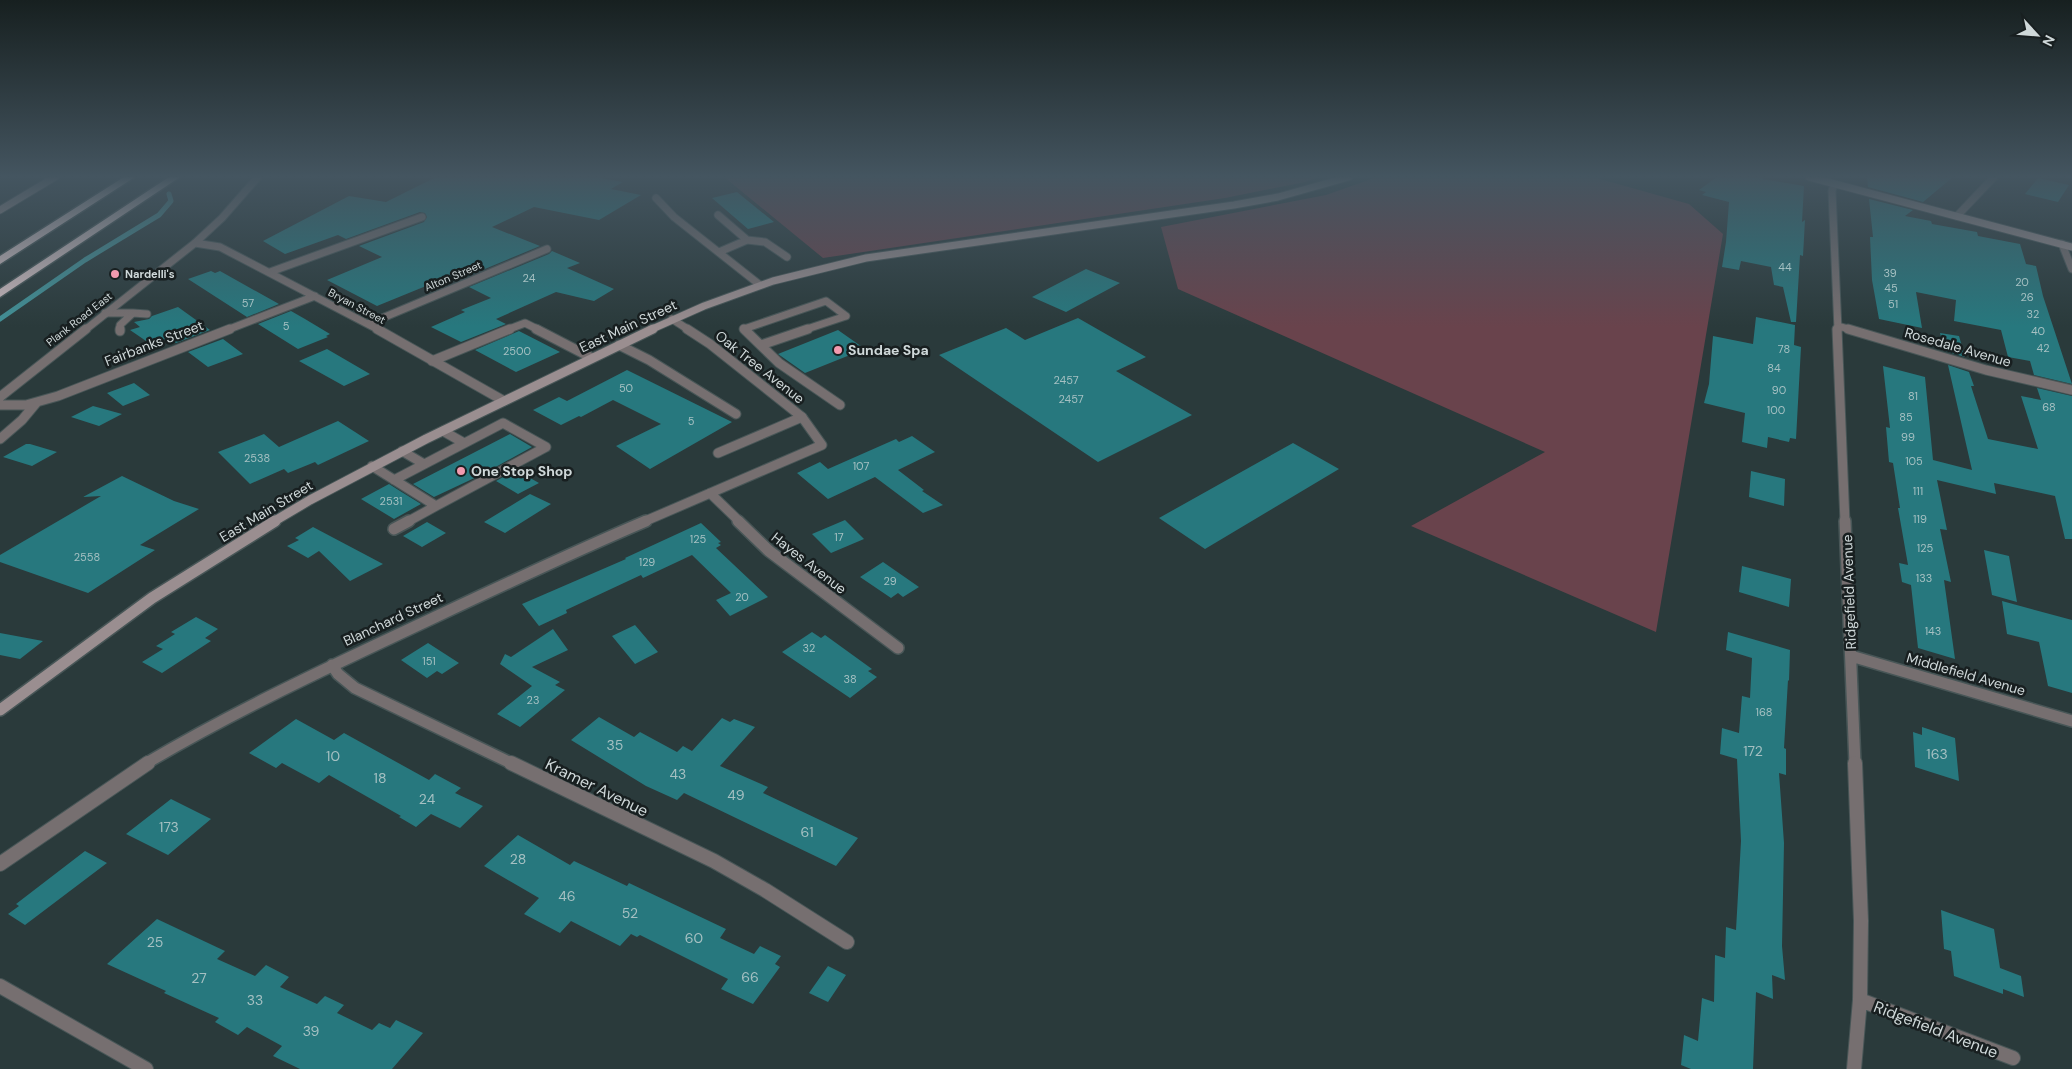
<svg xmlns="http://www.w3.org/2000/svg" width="2072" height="1069" font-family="'DM Sans',sans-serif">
<rect width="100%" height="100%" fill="#2a3a3b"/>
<path fill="#69434c" d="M 724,177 L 1319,177 L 1305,182 L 1225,198 L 823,258 Z
M 1377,177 L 1593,177 L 1689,204 L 1723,234 L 1656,632 L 1411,526 L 1545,452 L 1178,289 L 1161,227 L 1326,195 Z"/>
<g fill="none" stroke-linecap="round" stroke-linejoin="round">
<path stroke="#429197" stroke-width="5" d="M 0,319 L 85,260 L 159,215 L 171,201 L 169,194"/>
</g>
<path fill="#27787e" d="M 436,177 L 595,177 L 623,182 L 611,189 L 641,195 L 599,220 L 534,207 L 492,227 L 540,246 L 456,281 L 448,277 L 377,306 L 327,280 L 382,257 L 359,246 L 424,222 L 427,217 L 425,213 L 420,212 L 346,239 L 338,235 L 285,254 L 263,241 L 349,196 L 386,202 Z
M 1717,177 L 1763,177 L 1763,179 L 1804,186 L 1802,222 L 1805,220 L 1803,256 L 1800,255 L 1796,322 L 1791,322 L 1783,287 L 1774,285 L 1771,267 L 1741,261 L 1739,270 L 1722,267 L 1726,242 L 1729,202 L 1702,195 L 1706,192 L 1699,190 Z
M 1867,177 L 1953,177 L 1923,202 L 1868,187 Z
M 2038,178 L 2069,185 L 2058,202 L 2025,194 Z
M 737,192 L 774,222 L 748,229 L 712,198 Z
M 1869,199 L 1913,210 L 1905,216 L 1931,221 L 1932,224 L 1977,232 L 1978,236 L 2020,244 L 2026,264 L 2036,266 L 2043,296 L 2072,384 L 2034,375 L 2030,361 L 2008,357 L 2001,330 L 1954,321 L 1956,300 L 1916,292 L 1922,328 L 1879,319 L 1872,280 L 1870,237 L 1873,237 Z
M 552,251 L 580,263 L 567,268 L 614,289 L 594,301 L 556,292 L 496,319 L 506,324 L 461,342 L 431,327 L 465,312 L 461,310 L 491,298 L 469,287 L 549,254 Z
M 1086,269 L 1120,283 L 1066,312 L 1032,297 Z
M 211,271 L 215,273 L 220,271 L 279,304 L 247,317 L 188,279 Z
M 178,307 L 210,330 L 176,343 L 170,338 L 149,343 L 130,330 L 140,327 L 134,322 L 149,319 L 152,316 Z
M 291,311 L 305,319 L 330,334 L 326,336 L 328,337 L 298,349 L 258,324 Z
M 1756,317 L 1795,325 L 1794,345 L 1801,347 L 1796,439 L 1790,438 L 1789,442 L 1768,437 L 1767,448 L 1742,442 L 1745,413 L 1704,403 L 1709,384 L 1713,336 L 1753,344 Z
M 1078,318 L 1146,357 L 1116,371 L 1192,415 L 1098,462 L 939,355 L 1006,328 L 1025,340 Z
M 838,330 L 865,349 L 805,373 L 778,354 Z
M 519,331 L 560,352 L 516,372 L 475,350 Z
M 1940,333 L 1959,336 L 1965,357 L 1945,351 Z
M 223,339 L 243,354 L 208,367 L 188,352 Z
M 327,349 L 370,374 L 344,386 L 299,361 Z
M 1948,365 L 1969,372 L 1974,386 L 1971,386 L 1988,439 L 2038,449 L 2021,396 L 2041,400 L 2037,388 L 2072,396 L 2072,539 L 2065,539 L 2055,496 L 1994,483 L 1996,494 L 1937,480 L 1947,530 L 1940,529 L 1951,582 L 1944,580 L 1955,659 L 1918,648 L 1911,585 L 1902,582 L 1899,563 L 1908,565 L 1898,508 L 1900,508 L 1893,463 L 1889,462 L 1886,427 L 1890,428 L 1883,366 L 1925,377 L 1933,460 L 1972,470 Z
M 627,370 L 732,422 L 650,469 L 616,446 L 661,424 L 613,400 L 581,417 L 579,416 L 561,425 L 533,410 L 559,397 L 567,401 Z
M 134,383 L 150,395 L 123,406 L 107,393 Z
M 93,406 L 122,414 L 99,426 L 71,417 Z
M 338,421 L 369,441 L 318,465 L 315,462 L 288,473 L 284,469 L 250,484 L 218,452 L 264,434 L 279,447 Z
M 510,434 L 532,447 L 483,474 L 434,497 L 413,484 Z
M 912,436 L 935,452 L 898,470 L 924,490 L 922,491 L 943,505 L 923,513 L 875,477 L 828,499 L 797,473 L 820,462 L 828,469 L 896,439 L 899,442 Z
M 1293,443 L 1339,469 L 1205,549 L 1159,518 Z
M 26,444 L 30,444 L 57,452 L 32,466 L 3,457 Z
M 516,470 L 539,483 L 518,494 L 496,481 Z
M 1751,471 L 1785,479 L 1784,506 L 1749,497 Z
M 122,476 L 174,501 L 199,509 L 140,545 L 155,550 L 88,593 L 0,562 L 0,555 L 101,496 L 83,497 Z
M 389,484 L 400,491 L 421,504 L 394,519 L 361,499 Z
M 530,494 L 551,504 L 505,533 L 484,522 Z
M 845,520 L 864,539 L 831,553 L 812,534 Z
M 427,522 L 446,533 L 422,547 L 403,536 Z
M 701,523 L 721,542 L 718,543 L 721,545 L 716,548 L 768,597 L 730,616 L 716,600 L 731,593 L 692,555 L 643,578 L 641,575 L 566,610 L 567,613 L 539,626 L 522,604 L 626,559 L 625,558 Z
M 313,527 L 383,564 L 350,581 L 319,551 L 308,558 L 287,546 L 299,540 L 295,538 Z
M 1984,550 L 2009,556 L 2017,602 L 1992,595 Z
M 883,562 L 919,587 L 903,597 L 898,593 L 891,598 L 860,577 Z
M 1742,566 L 1791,579 L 1789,607 L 1739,592 Z
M 2002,601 L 2072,620 L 2072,693 L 2048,686 L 2039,642 L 2007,634 Z
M 196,617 L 218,629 L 205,638 L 211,641 L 162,673 L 142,662 L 163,649 L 156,646 L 175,634 L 171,632 Z
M 635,625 L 658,652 L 635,664 L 612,636 Z
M 553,629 L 568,650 L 532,667 L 560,682 L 555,685 L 565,690 L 520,727 L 497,714 L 532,686 L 500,664 L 505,654 L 511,657 Z
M 812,632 L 821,638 L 825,635 L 872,669 L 868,671 L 877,677 L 850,698 L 782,652 Z
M 1728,632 L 1790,650 L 1789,681 L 1788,680 L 1784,748 L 1786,749 L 1786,775 L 1779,773 L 1784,843 L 1782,946 L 1785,980 L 1772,975 L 1773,999 L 1756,992 L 1753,1069 L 1691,1069 L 1681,1065 L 1684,1035 L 1698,1041 L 1702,998 L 1714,1002 L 1715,955 L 1725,958 L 1726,927 L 1736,930 L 1741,841 L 1737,759 L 1720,754 L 1722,728 L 1739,733 L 1742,696 L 1750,698 L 1752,658 L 1726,650 Z
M 0,633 L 43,641 L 20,659 L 0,655 Z
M 428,643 L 459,663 L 442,674 L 437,671 L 427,678 L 401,660 Z
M 599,717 L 634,737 L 640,732 L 677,752 L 683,746 L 692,751 L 722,718 L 730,722 L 734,719 L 755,727 L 720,766 L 768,787 L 763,793 L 858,838 L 836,866 L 684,793 L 677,800 L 646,786 L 571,740 Z
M 296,719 L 334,740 L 344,733 L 429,780 L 435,774 L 461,788 L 455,793 L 483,806 L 460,828 L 431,814 L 416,827 L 399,817 L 401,816 L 329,775 L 319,783 L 282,763 L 276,768 L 249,753 Z
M 1922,727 L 1955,738 L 1959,781 L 1915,767 L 1913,732 L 1922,735 Z
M 171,799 L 211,819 L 168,855 L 126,834 Z
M 518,835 L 570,865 L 574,861 L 627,886 L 629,883 L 726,929 L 720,938 L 754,954 L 760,946 L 781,956 L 775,964 L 780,967 L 753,1004 L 721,989 L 728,979 L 640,935 L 637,937 L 631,934 L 620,946 L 571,921 L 560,933 L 524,914 L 539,898 L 484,866 Z
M 85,851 L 107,863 L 25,925 L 8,914 L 19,906 L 16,904 Z
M 1941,910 L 1994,929 L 2000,968 L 2021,976 L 2024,997 L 2003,989 L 2003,994 L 1954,976 L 1951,951 L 1944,949 Z
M 157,919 L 225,951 L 217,959 L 255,976 L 266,965 L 289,977 L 280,987 L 317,1004 L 325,996 L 344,1005 L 337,1013 L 372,1030 L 379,1023 L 390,1028 L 396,1020 L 423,1033 L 392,1069 L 300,1069 L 273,1056 L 282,1046 L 247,1027 L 238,1035 L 215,1022 L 219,1018 L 164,993 L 166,991 L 107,964 Z
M 828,966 L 846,975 L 828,1002 L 809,993 Z"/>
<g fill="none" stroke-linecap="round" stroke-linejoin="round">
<defs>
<path id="service-far2" d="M 718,215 L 747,240 L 765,242 L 787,257
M 719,252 L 747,240
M 105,313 L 133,313 L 120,325 L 120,330
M 133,313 L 147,314
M 507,330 L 525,323 L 539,330
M 745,330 L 744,329 L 826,301 L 846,316
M 804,330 L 846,316"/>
<path id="service-far1" d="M 120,329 L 120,331
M 536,329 L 592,358
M 744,329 L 779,363 L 840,405
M 619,345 L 649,360 L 736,414
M 761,345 L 808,329
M 432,361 L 510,329
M 443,431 L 464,443
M 402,451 L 424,464
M 718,453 L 802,417
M 372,466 L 436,506 L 407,522
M 394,480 L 503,423 L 546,447
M 436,506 L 546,447"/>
<path id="service" d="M 394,529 L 409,521"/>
<path id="minor-far3" d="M 1834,184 L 1832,191 L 1838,330
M 656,198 L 674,217 L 760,285
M 1957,216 L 1994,177
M 195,243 L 220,247 L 379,330
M 2062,244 L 2072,269
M 270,272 L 422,217
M 672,319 L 689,330
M 368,324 L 547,249
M 1838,326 L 1852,330
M 85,330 L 195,243 L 222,218 L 258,177
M 227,330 L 315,296"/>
<path id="minor-far2" d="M 377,329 L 504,401
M 1837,329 L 1845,522
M 1848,329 L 1986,370 L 2072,390
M 0,397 L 86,329
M 0,405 L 26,405 L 58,396 L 230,329
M 0,439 L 22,420 L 37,402
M 710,493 L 740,522
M 643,522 L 822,445 L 802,417 L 710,344 L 687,329"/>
<path id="minor-far1" d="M 738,521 L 769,551 L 898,648
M 1845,521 L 1855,764
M 1851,656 L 2072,721
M 332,665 L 338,674 L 355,688 L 513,764
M 145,764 C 226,716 310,676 395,636 C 478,597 561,557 646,521"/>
<path id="minor" d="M 511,763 L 714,861 L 765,890 L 847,942
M 0,864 L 148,763
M 0,986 L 146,1069
M 1860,1000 L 2013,1058
M 1854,1069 L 1860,1000 L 1861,921 L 1855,763"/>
<path id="secondary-far2" d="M 1809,177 L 2072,247
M 0,210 L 55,177
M 650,330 L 704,306 L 773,281 L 866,258 L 1234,205 L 1278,197 L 1349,177"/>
<path id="secondary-far1" d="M 273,522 L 310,500 L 426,439 L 653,329"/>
<path id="secondary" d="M 0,710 L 152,598 L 275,521"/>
<path id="motorway" d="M 124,177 L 135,177 L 0,264 L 0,256 Z
M 169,177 L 180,177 L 0,297 L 0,289 Z"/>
</defs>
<use href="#service-far2" stroke="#485657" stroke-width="9"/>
<use href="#service-far1" stroke="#485657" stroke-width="11"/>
<use href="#service" stroke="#485657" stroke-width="14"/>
<use href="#minor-far3" stroke="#485657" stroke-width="9"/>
<use href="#minor-far2" stroke="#485657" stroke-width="11"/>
<use href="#minor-far1" stroke="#485657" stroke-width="14"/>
<use href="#minor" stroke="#485657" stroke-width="16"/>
<use href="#secondary-far2" stroke="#485657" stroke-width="9"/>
<use href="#secondary-far1" stroke="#485657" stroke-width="11"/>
<use href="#secondary" stroke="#485657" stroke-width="14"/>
<use href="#motorway" stroke="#485657" stroke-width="3"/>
<use href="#service-far2" stroke="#766f70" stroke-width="7"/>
<use href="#service-far1" stroke="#766f70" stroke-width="9"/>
<use href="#service" stroke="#766f70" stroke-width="11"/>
<use href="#minor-far3" stroke="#766f70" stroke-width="7"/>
<use href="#minor-far2" stroke="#766f70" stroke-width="9"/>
<use href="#minor-far1" stroke="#766f70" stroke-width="11"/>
<use href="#minor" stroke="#766f70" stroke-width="14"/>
<use href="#secondary-far2" stroke="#9a8e90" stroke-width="7"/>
<use href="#secondary-far1" stroke="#9a8e90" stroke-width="9"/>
<use href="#secondary" stroke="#9a8e90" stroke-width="11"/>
<use href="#motorway" fill="#cdbcbf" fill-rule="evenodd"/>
</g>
<linearGradient id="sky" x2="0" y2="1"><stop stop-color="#172020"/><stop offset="0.54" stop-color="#445560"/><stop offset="1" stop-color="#445560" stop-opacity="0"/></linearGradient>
<rect width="2072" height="327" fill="url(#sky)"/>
<g fill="#f29aaf" stroke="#181f20" stroke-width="2">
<circle cx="115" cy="274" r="5"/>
<circle cx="838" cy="350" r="5"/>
<circle cx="461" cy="471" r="5"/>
</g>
<g text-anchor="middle" stroke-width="5" stroke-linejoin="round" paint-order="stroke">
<g font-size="11" fill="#a5c0c2">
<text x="1785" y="271">44</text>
<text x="1890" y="277">39</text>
<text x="529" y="282">24</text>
<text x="2022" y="286">20</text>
<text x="1891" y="292">45</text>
<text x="2027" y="301">26</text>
<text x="248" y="307">57</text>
<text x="1893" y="308">51</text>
<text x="2033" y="318">32</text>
<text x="286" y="330">5</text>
<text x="2038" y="335">40</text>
<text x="2043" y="352">42</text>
<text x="1784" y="353">78</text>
<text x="517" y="355">2500</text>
<text x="1774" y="372">84</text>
<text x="1066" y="384">2457</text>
<text x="626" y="392">50</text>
<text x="1779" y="394">90</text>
<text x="1913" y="400">81</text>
<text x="1071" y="403">2457</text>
<text x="2049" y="411">68</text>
<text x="1776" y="414">100</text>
<text x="1906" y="421">85</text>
<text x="691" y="425">5</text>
<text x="1908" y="441">99</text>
<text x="257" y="462">2538</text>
<text x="1914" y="465">105</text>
<text x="861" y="470">107</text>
<text x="1918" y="495">111</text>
<text x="391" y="505">2531</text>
<text x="1920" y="523">119</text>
<text x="839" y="541">17</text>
<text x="698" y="543">125</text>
<text x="1925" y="552">125</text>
<text x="87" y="561">2558</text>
<text x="647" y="566">129</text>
<text x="1924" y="582">133</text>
<text x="890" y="585">29</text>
<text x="742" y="601">20</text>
<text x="1933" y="635">143</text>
<text x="809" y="652">32</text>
<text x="429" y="665">151</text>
<text x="850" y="683">38</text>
<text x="533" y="704">23</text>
<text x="1764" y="716">168</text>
</g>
<g font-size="11" font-weight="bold" fill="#cfd8d9" stroke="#181f20" text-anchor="start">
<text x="125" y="278">Nardelli's</text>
</g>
<g font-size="11" fill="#cfd8d9" stroke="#181f20">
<text transform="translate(453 276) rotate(-23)" y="4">Alton Street</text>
<text transform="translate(357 306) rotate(28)" y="4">Bryan Street</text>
<text transform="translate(79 319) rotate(-38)" y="4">Plank Road East</text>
</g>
<g font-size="14" fill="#cfd8d9" stroke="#181f20">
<text transform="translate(628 326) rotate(-25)" y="5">East Main Street</text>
<text transform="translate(154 343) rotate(-21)" y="5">Fairbanks Street</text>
<text transform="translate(1958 347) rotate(16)" y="5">Rosedale Avenue</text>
<text transform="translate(760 367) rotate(38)" y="5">Oak Tree Avenue</text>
<text transform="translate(266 511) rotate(-31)" y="5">East Main Street</text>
<text transform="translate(809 563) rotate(38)" y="5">Hayes Avenue</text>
<text transform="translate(1849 592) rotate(-92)" y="5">Ridgefield Avenue</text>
<text transform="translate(393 619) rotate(-25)" y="5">Blanchard Street</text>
<text transform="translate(1966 674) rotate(16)" y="5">Middlefield Avenue</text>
</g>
<g font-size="14" font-weight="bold" fill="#cfd8d9" stroke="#181f20" text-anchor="start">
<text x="848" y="355">Sundae Spa</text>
<text x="471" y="476">One Stop Shop</text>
</g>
<g font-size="14" fill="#a5c0c2">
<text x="615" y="750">35</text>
<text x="1753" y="756">172</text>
<text x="1937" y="759">163</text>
<text x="333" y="761">10</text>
<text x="678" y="779">43</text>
<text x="380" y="783">18</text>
<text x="736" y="800">49</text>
<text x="427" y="804">24</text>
<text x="169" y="832">173</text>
<text x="807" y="837">61</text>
<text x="518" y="864">28</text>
<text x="567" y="901">46</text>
<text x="630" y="918">52</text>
<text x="694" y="943">60</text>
<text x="155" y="947">25</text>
<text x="750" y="982">66</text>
<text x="199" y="983">27</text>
<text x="255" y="1005">33</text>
<text x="311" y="1036">39</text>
</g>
<g font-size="16" fill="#cfd8d9" stroke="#181f20">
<text transform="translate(597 787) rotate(26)" y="6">Kramer Avenue</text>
<text transform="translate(1936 1029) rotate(21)" y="6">Ridgefield Avenue</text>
</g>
</g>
<g transform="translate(2037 35) rotate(116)" stroke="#181f20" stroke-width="4" paint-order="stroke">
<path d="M0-4L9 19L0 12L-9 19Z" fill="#cfd8d9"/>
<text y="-8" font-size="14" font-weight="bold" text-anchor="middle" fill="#cfd8d9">N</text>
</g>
</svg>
